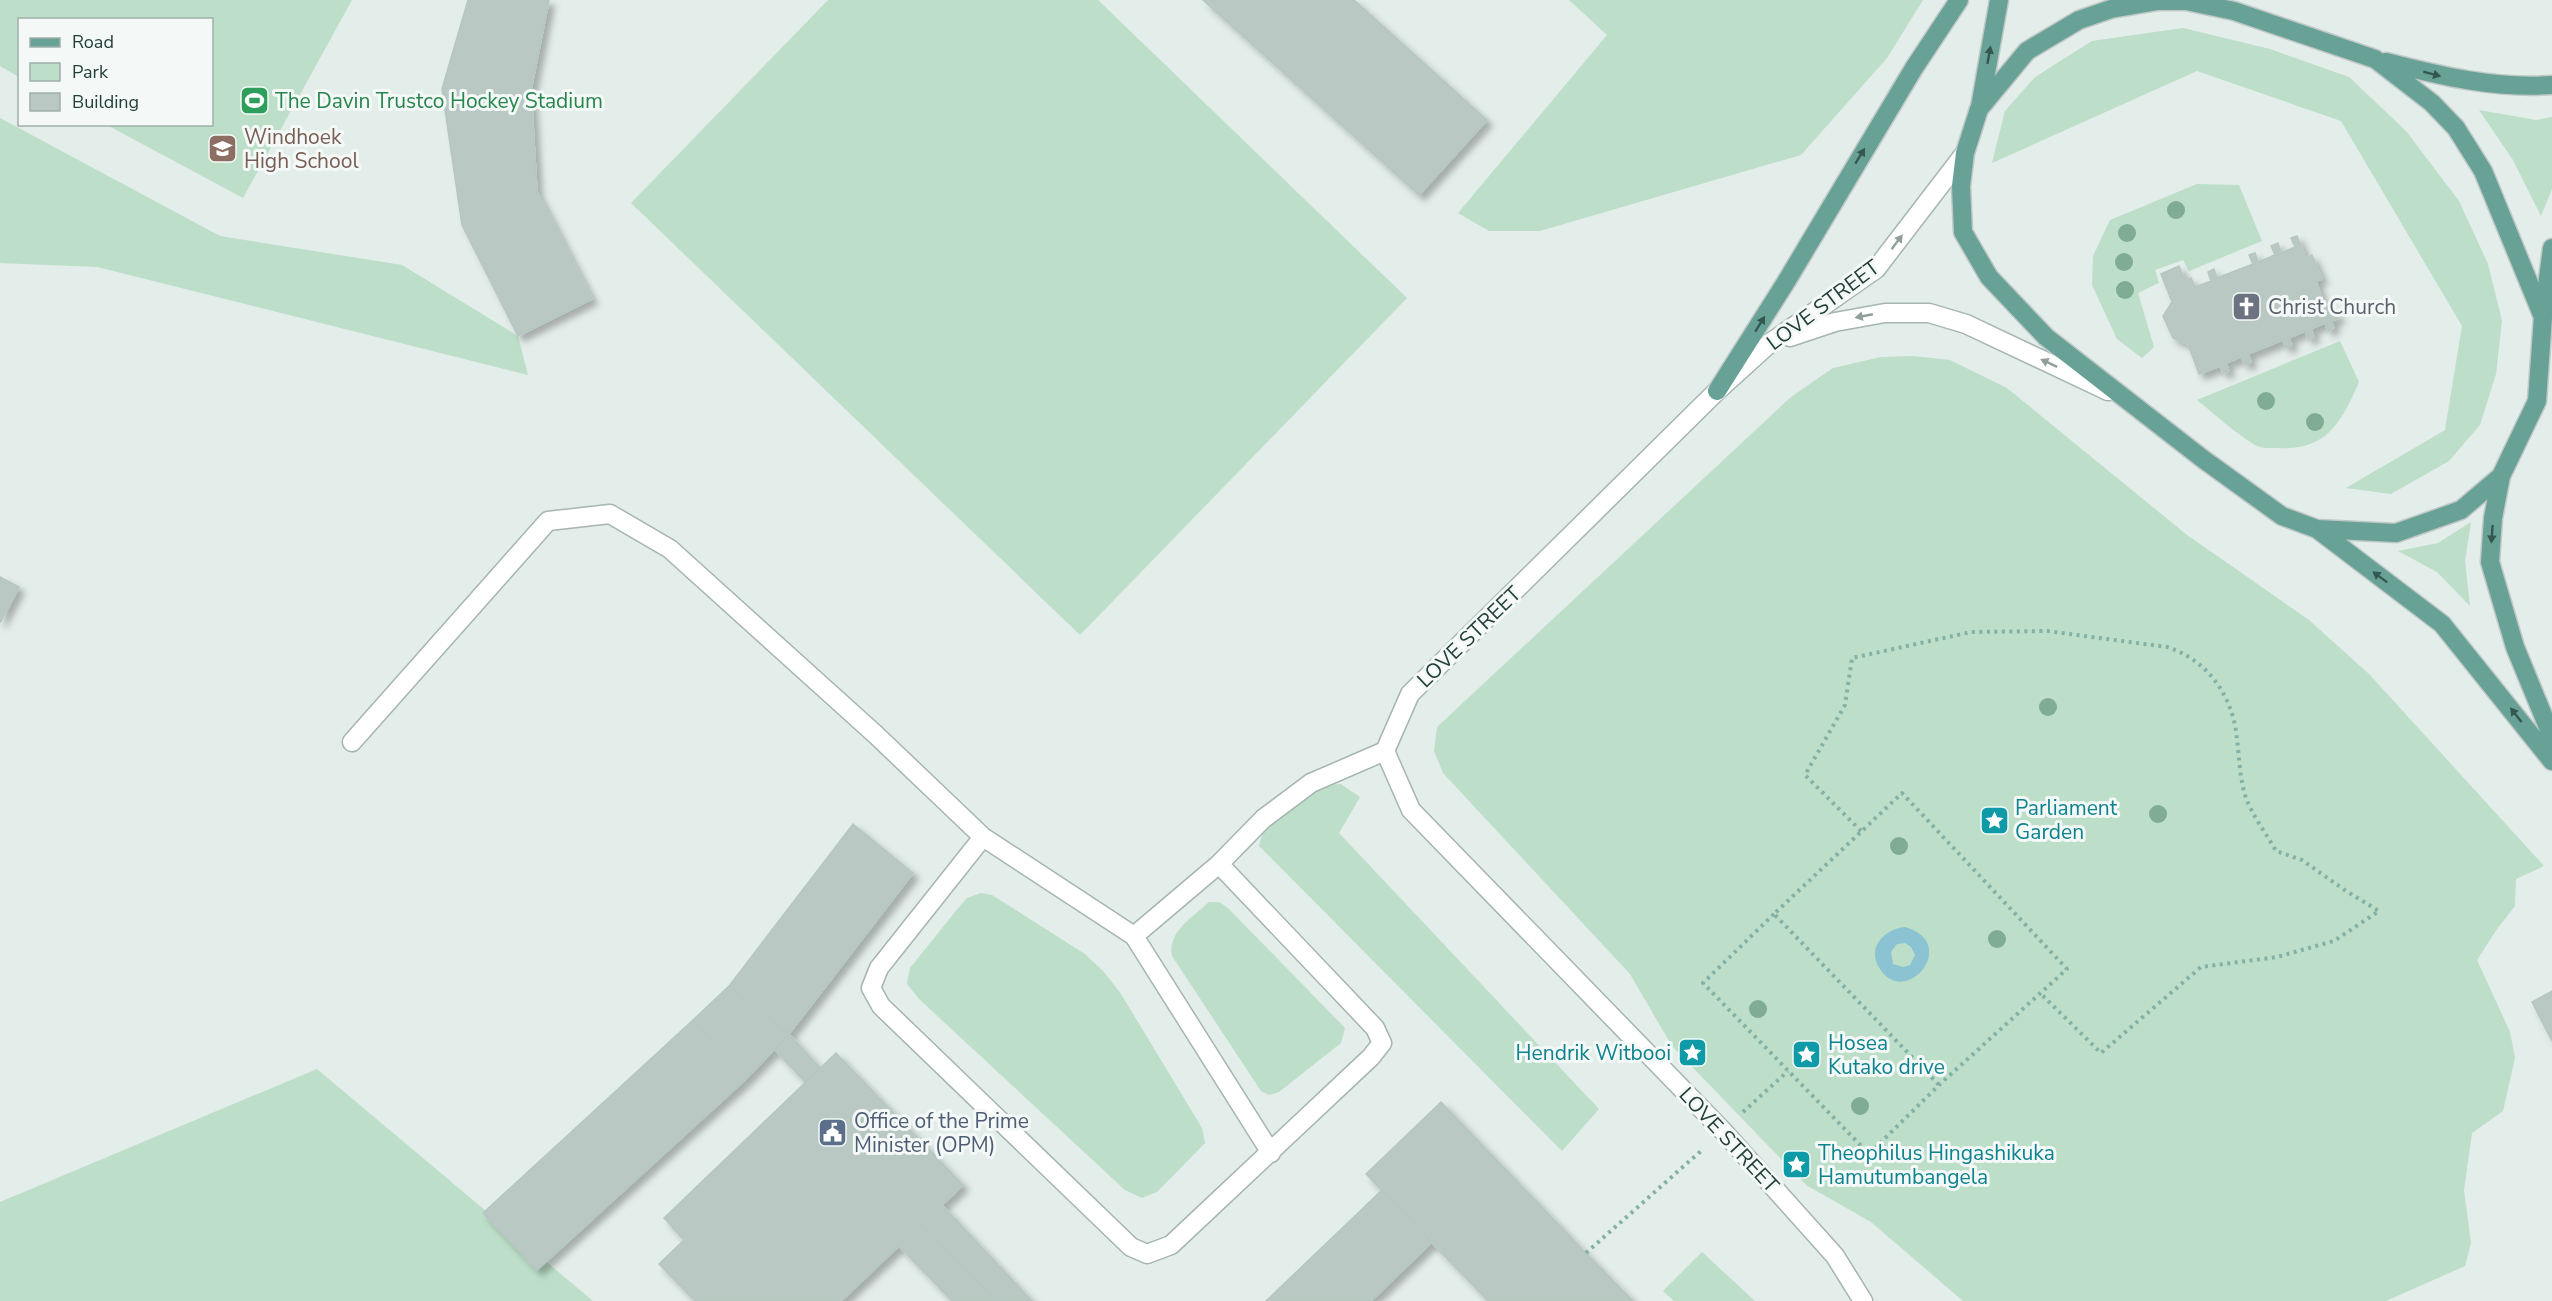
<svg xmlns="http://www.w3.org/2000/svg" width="2552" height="1301" font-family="'Nunito Sans',sans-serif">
<defs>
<filter id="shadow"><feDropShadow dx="5.5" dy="5.5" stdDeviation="3" flood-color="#0004"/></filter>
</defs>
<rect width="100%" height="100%" fill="#e3ede9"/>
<path fill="#bddec8" d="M 0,0 L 352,0 L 243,198 L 107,125 L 212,124 L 212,20 L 20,20 L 19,77 L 0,66 Z
M 828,0 L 1098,0 L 1407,298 L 1080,635 L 631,203 Z
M 1569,0 L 1923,0 L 1887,58 L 1801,155 L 1540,231 L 1489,231 L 1458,213 L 1607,35 Z
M 2183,28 L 2270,49 L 2349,77 L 2406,131 L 2459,201 L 2488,264 L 2502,321 L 2496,374 L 2480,425 L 2449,461 L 2391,494 L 2346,488 L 2445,430 L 2462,326 L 2341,121 L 2197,71 L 1992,163 L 2005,111 L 2035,77 L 2092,41 Z
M 2479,110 L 2536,120 L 2552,117 L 2552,189 L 2541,216 L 2513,160 Z
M 0,118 L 220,236 L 402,265 L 518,336 L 528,375 L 97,267 L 0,263 Z
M 2197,184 L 2239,185 L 2262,241 L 2189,271 L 2183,260 L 2155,270 L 2159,283 L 2138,293 L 2154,347 L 2142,358 L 2117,339 L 2092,285 L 2093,256 L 2110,220 Z
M 2340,341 L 2359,382 C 2342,421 2327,451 2278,448 C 2271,448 2261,449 2255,445 C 2235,433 2216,415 2197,400 Z
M 1913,356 L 1950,360 L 2007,388 L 2187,535 L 2309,620 L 2369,674 L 2544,866 L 2516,879 L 2515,906 L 2497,929 L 2477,960 L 2510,1032 L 2515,1058 L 2503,1111 L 2472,1133 L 2464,1190 L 2471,1243 L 2465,1266 L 2386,1301 L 1963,1301 L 1871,1222 L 1806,1185 L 1672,1046 L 1630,974 L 1443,773 L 1434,751 L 1437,727 L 1791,397 L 1833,368 L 1881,357 Z
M 2471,522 L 2465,561 L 2470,606 L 2437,572 L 2398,551 L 2438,543 Z
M 1341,784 L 1360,797 L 1339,833 L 1599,1109 L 1562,1151 L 1259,846 L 1266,819 L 1313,786 Z
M 981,893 L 992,895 L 1085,954 L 1104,972 L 1121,994 L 1202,1128 L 1205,1143 L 1157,1192 L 1142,1198 L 1125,1190 L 919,999 L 907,984 L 910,968 L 959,907 L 967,898 Z
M 1209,902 L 1219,902 L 1228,908 L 1345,1028 L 1341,1043 L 1279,1092 L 1269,1095 L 1261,1091 L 1172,956 C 1167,932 1193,917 1209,902 Z
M 317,1069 L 593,1301 L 0,1301 L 0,1202 Z
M 1702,1252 L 1755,1301 L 1674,1301 L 1663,1291 Z"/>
<path fill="#8cc3d2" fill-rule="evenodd" d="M 1905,927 C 1961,943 1906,1009 1880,969 C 1866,948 1884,929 1905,927 ZM 1905,943 L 1911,947 L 1915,955 L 1910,965 L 1903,967 L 1893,964 L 1891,952 L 1897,944 Z"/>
<path fill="#b9c8c3" stroke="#b6c7c1" stroke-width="1.5" filter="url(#shadow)" d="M 468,0 L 549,0 L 531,90 L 537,192 L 592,299 L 518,336 L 462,225 L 442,89 Z
M 1203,0 L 1354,0 L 1487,120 L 1419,195 Z
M 2297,236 L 2306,258 L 2312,255 L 2322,279 L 2316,281 L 2328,315 L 2336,311 L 2339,318 L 2331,321 L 2334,328 L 2328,331 L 2325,323 L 2311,329 L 2314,337 L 2308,339 L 2305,331 L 2289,338 L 2292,345 L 2286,348 L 2283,340 L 2248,354 L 2251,362 L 2245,365 L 2241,357 L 2226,363 L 2229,371 L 2223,373 L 2220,366 L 2199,374 L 2188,344 L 2173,338 L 2163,316 L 2172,302 L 2161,274 L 2179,266 L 2185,281 L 2191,278 L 2195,287 L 2211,281 L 2208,272 L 2214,269 L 2217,278 L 2253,264 L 2249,255 L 2255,253 L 2258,262 L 2275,255 L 2271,246 L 2278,243 L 2281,253 L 2295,247 L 2291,238 Z
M 0,577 L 19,587 L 0,623 Z
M 853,824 L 913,873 L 789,1034 L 729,986 Z
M 729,986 L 789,1034 L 745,1080 L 693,1020 Z
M 2552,991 L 2552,1041 L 2532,1002 Z
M 693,1020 L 745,1080 L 537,1270 L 483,1213 Z
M 789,1034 L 820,1068 L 805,1082 L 775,1050 Z
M 836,1053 L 963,1185 L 841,1301 L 695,1301 L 659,1264 L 684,1240 L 664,1218 Z
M 1441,1102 L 1586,1253 L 1633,1301 L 1488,1301 L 1366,1174 Z
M 1382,1190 L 1432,1242 L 1371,1301 L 1266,1301 Z
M 942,1205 L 1032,1301 L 996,1301 L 922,1224 Z
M 922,1224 L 996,1301 L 952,1301 L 899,1246 Z"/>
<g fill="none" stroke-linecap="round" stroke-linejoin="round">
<defs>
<path id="minor" d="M 1790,337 L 1835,322 L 1885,313 L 1929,313 L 1966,324 L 2108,391
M 352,742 L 548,521 L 610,514 L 670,549 L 875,734 L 983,837
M 1134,936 L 1219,864
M 1271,1153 L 1134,936 L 983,837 L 879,968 L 871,988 L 881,1006 L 1131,1247 L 1147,1254 L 1171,1245 L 1371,1057 L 1382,1043 L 1375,1028 L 1219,864 L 1263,819 L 1311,783 L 1385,751
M 1863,1301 L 1835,1256 L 1723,1131 L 1411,810 L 1385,751 L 1410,694 L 1717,391 L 1770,343 L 1876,269 L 1965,153"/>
<path id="major" d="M 2386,62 C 2441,76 2495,89 2552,85
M 1980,107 L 1999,0
M 2552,248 L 2543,317 L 2537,401 L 2501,476 L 2493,518 L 2490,562 L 2515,647 L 2552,737
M 1717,391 L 1786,282 L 1914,68 L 1959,0
M 2501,476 L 2461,510 L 2396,533 L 2317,529 L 2282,516 L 2203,459 L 2046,337 L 1989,277 L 1963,232 L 1961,186 L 1965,153 L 1979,109 L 2027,51 L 2079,20 L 2111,9 L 2158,1 L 2186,1 L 2234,11 L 2375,59 L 2432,103 L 2456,128 L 2483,171 L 2543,317
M 2317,529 L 2442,624 L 2552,761"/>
</defs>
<use href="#minor" stroke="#a6b5b1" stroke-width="21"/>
<use href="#major" stroke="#c1c9c8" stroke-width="21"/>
<path stroke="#84b1a5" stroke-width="4" stroke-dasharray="3 4.5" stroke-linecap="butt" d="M 1861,831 L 1805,775 L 1845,705 L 1852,658 L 1971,632 L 2047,631 L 2167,647 C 2205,659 2230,692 2236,731 C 2239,752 2239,774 2245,795 C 2251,814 2266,833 2276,851 L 2302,860 L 2346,891 L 2379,911 L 2334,941 L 2277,957 L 2201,967 L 2101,1053 L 2041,994
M 1774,914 L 1703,983 L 1869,1154 L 1939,1085 L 2067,969 L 1902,793 L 1774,914 L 1939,1085
M 1743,1112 L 1788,1071
M 1586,1253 L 1702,1150"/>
<use href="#minor" stroke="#fff" stroke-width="18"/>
<use href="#major" stroke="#68a297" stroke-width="18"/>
</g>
<g fill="#7fac93">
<circle cx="2176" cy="210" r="9"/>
<circle cx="2127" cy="233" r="9"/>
<circle cx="2124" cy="262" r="9"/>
<circle cx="2125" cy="290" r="9"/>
<circle cx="2266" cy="401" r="9"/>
<circle cx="2315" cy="422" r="9"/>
<circle cx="2048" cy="707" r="9"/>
<circle cx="2158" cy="814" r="9"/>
<circle cx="1899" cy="846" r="9"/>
<circle cx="1997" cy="939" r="9"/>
<circle cx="1758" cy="1009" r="9"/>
<circle cx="1860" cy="1106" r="9"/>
</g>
<defs><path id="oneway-solid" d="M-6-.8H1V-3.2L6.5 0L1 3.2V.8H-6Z" transform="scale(1.5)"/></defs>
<g fill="#345850">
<use href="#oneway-solid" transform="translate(1989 55) rotate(-80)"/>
<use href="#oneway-solid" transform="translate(2432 74) rotate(15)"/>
<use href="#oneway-solid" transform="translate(1860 156) rotate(-59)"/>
<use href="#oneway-solid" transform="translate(1760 324) rotate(-58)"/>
<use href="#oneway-solid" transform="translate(2492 534) rotate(94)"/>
<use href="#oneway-solid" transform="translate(2380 577) rotate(-143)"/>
<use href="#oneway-solid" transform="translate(2516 715) rotate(-128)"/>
</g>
<g fill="#919f9c">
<use href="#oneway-solid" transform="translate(1897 242) rotate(-53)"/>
<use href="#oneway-solid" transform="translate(1864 316) rotate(169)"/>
<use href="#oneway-solid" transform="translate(2049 363) rotate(-155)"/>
</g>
<defs>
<symbol id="stadium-square" viewBox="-11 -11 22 22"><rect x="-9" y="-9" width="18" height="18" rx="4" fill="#2e9e5b" stroke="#f4f9f7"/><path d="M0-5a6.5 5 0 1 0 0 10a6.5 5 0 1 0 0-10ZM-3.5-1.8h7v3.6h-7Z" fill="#fff"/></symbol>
<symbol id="school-square" viewBox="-11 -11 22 22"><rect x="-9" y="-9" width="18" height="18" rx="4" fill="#8d6e63" stroke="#f4f9f7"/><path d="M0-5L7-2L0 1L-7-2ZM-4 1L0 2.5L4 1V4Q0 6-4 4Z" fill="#fff"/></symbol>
<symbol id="church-square" viewBox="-11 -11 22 22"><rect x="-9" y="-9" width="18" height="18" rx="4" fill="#6b7280" stroke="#f4f9f7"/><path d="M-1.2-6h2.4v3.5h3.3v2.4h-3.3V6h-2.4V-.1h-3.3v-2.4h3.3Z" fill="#fff"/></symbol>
<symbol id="sight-square" viewBox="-11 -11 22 22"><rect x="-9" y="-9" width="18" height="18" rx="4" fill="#0f9aa8" stroke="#f4f9f7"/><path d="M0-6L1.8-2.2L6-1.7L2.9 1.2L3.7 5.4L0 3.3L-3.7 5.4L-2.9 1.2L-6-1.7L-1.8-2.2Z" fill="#fff"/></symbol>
<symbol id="civic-square" viewBox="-11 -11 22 22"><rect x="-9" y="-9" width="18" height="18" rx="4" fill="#5c6f8a" stroke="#f4f9f7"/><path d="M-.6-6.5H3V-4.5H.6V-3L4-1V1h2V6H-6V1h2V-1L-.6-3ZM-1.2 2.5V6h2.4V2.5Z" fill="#fff"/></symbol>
</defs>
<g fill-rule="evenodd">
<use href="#stadium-square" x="238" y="84" width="33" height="33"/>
<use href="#school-square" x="206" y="132" width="33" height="33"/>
<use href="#church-square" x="2230" y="290" width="33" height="33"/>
<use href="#sight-square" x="1978" y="804" width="33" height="33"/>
<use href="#sight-square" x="1676" y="1036" width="33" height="33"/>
<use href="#sight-square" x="1790" y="1038" width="33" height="33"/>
<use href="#civic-square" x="816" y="1116" width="33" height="33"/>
<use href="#sight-square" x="1780" y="1148" width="33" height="33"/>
</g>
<g text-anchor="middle" stroke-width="6" stroke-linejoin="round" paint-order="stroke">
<g font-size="21" fill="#27864d" stroke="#f4f9f7" text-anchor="start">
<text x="275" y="108">The Davin Trustco Hockey Stadium</text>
</g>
<g font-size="21" fill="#785e54" stroke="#f4f9f7" text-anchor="start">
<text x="244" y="144">Windhoek<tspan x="244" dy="24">High School</tspan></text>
</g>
<g font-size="21" fill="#233f39" stroke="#f4f9f7">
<text transform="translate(1823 305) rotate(-37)" y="7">LOVE STREET</text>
<text transform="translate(1469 637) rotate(-44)" y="7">LOVE STREET</text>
<text transform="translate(1729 1140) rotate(47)" y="7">LOVE STREET</text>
</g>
<g font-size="21" fill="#5b616d" stroke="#f4f9f7" text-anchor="start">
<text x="2268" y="314">Christ Church</text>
</g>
<g font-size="21" fill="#0d838f" stroke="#f4f9f7" text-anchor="start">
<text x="2015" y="815">Parliament<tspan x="2015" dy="24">Garden</tspan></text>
<text x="1828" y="1050">Hosea<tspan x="1828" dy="24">Kutako drive</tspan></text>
<text x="1671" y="1060" text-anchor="end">Hendrik Witbooi</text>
<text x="1818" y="1160">Theophilus Hingashikuka<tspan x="1818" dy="24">Hamutumbangela</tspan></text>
</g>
<g font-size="21" fill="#4e5e75" stroke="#f4f9f7" text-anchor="start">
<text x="854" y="1128">Office of the Prime<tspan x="854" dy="24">Minister (OPM)</tspan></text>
</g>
</g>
<rect x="18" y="18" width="195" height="108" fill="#f4f9f7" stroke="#a0afab" stroke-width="1.5"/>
<rect x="30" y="38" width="30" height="9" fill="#68a297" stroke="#a0afab" stroke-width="1.5"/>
<text x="72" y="48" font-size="18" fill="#233f39">Road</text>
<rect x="30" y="63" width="30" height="18" fill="#bddec8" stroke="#a0afab" stroke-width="1.5"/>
<text x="72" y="78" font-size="18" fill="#233f39">Park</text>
<rect x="30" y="93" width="30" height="18" fill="#b9c8c3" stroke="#a0afab" stroke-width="1.5"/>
<text x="72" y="108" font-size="18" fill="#233f39">Building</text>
</svg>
